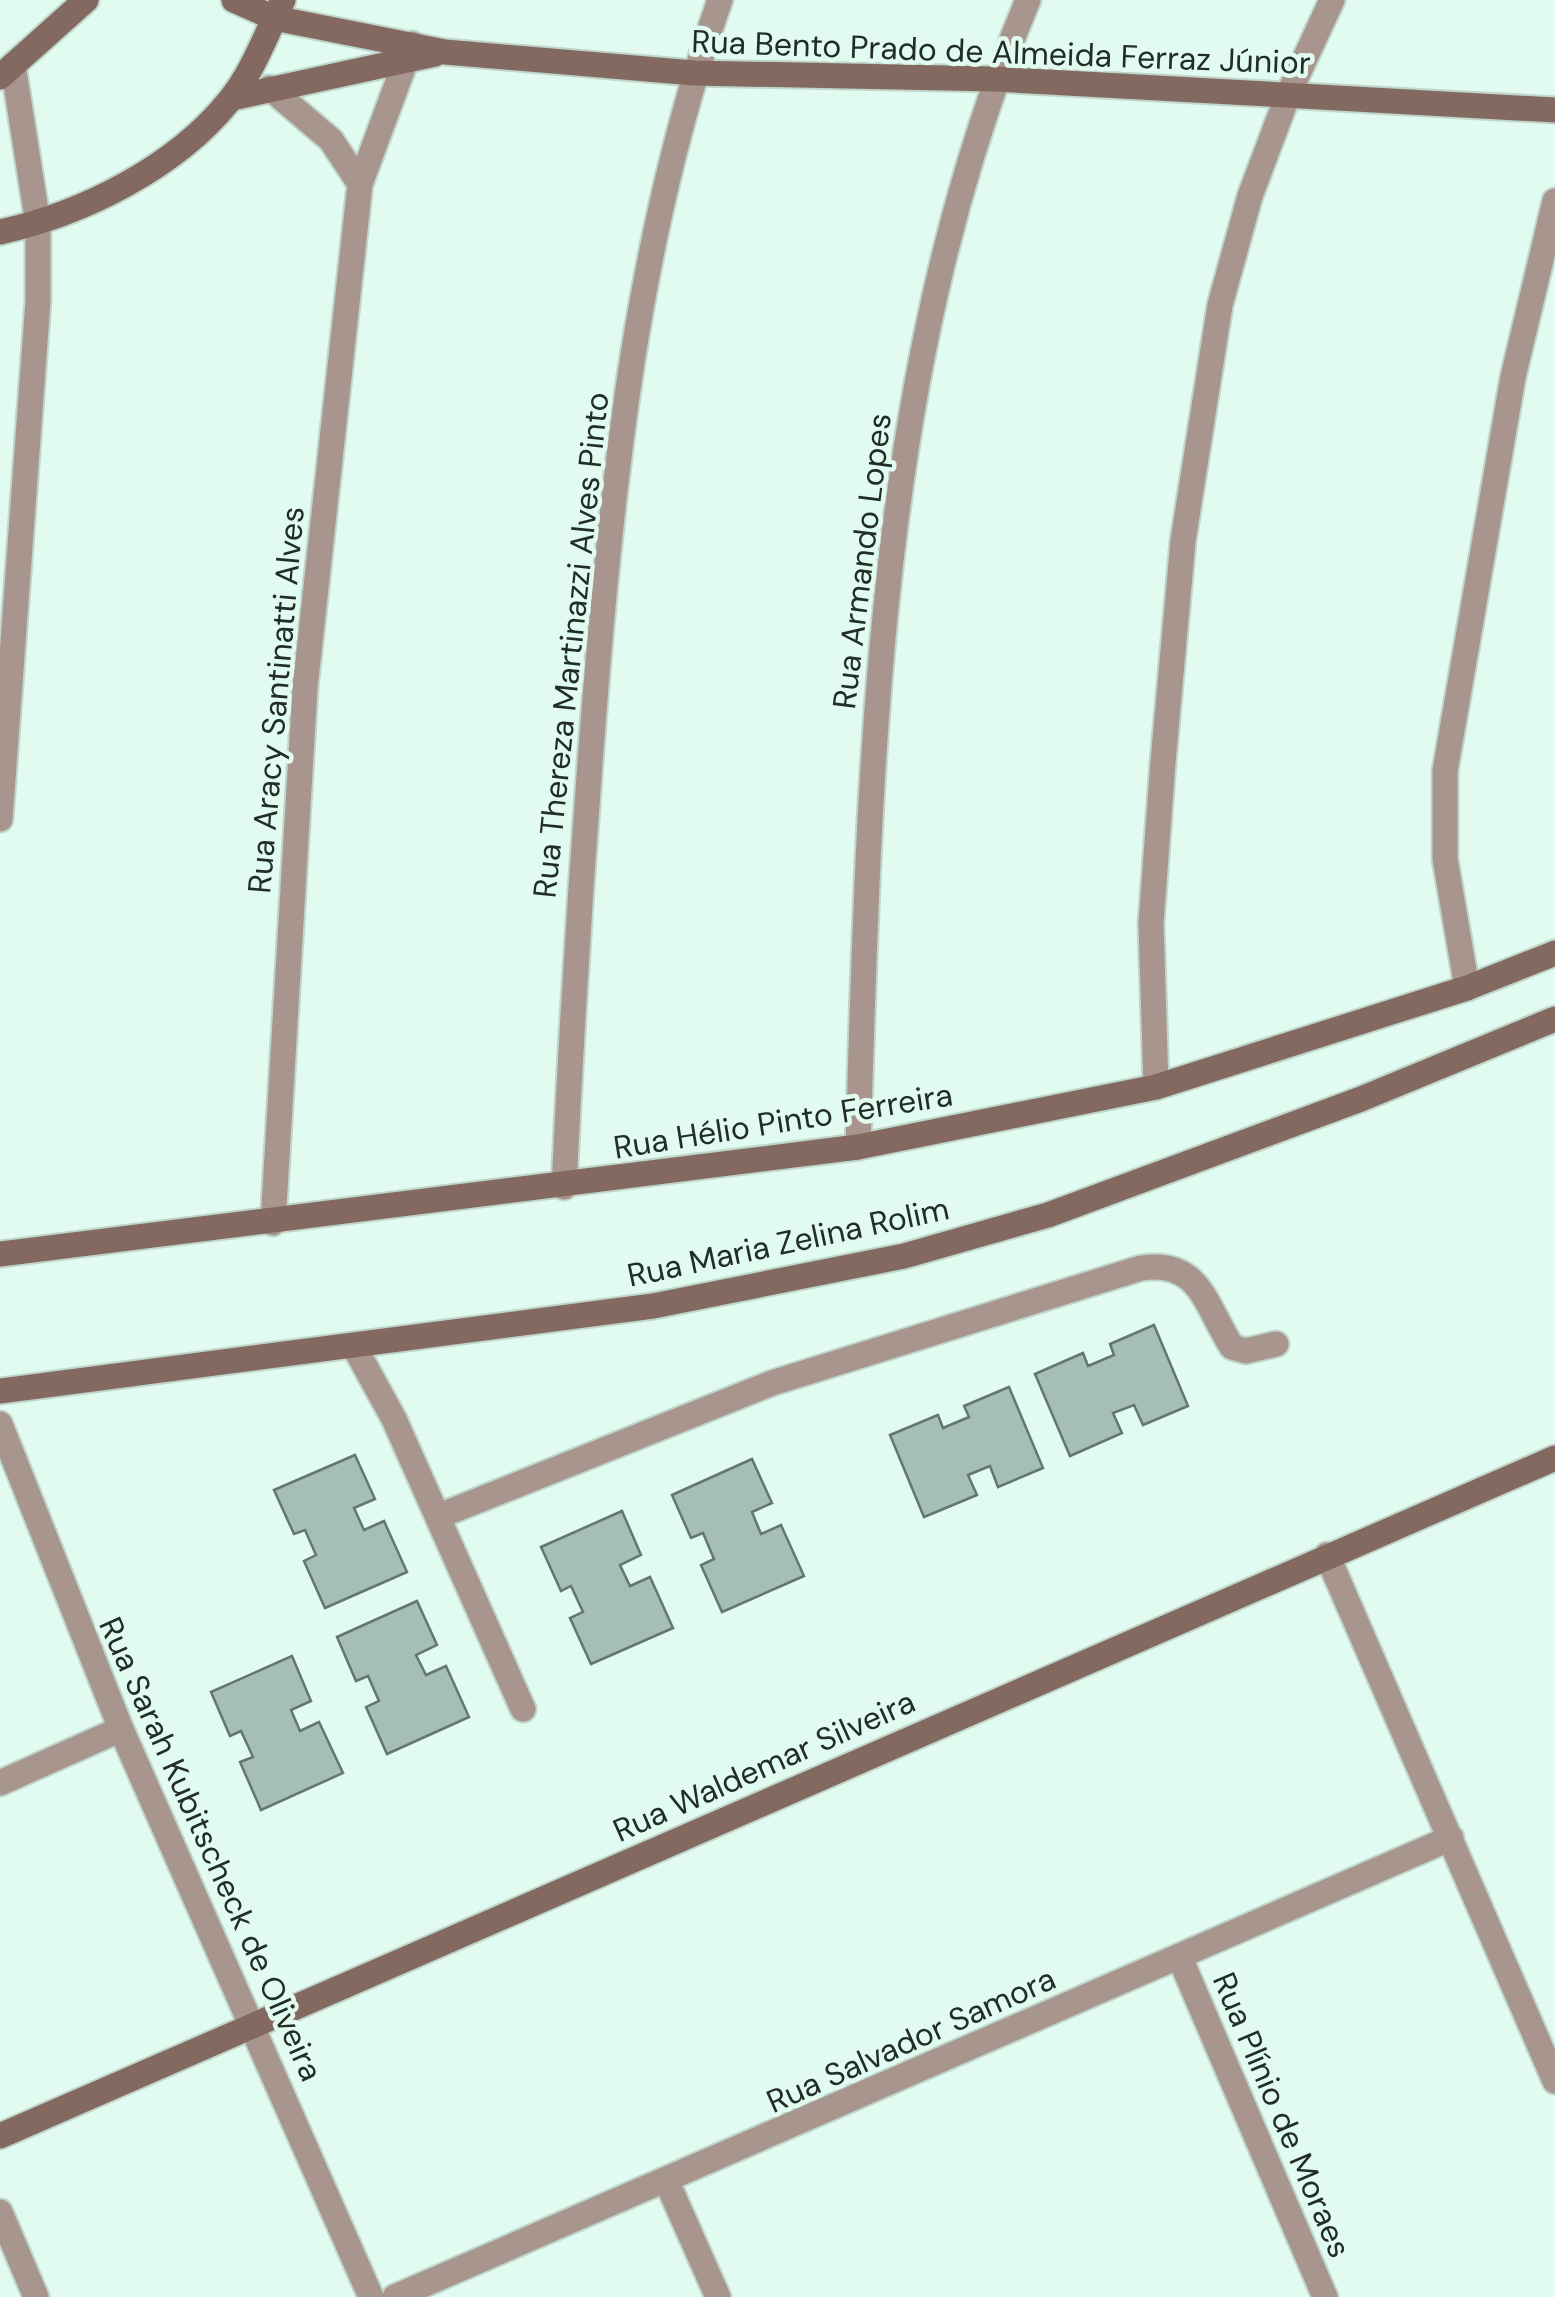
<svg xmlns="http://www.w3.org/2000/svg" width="1555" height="2297" font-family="'DM Sans',sans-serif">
<rect width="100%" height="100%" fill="#e1fbf0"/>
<path fill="#a6bfb5" stroke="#61786f" stroke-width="2.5" d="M 1154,1325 L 1188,1406 L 1143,1425 L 1134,1405 L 1113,1413 L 1122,1433 L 1070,1456 L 1035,1374 L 1083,1353 L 1088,1366 L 1114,1355 L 1110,1344 Z
M 1009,1387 L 1043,1468 L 998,1487 L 990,1466 L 968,1475 L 977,1495 L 924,1517 L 890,1435 L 938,1415 L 943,1428 L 969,1417 L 964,1406 Z
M 355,1455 L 375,1499 L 354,1508 L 364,1530 L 384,1521 L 407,1572 L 325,1608 L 304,1561 L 316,1555 L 305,1530 L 294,1534 L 274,1490 Z
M 752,1459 L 772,1503 L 752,1512 L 761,1534 L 781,1525 L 804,1576 L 722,1612 L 701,1565 L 714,1559 L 703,1533 L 691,1538 L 672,1495 Z
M 622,1511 L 641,1555 L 620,1565 L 630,1586 L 650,1577 L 673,1628 L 591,1664 L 570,1618 L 583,1612 L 571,1586 L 561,1591 L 541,1547 Z
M 417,1601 L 437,1645 L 416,1655 L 426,1675 L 446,1666 L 469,1717 L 387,1754 L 366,1707 L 379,1701 L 368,1676 L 356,1681 L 337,1637 Z
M 292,1656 L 311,1701 L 291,1710 L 300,1731 L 319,1722 L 343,1773 L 261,1810 L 240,1762 L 253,1757 L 241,1731 L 230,1736 L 211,1692 Z"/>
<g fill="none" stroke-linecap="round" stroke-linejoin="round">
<defs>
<path id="street" d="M 270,88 L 331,140 L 360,184
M 0,819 L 38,301 L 38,224 L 13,65
M 1467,988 L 1445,859 L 1445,771 L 1513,377 L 1555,201
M 1156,1087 L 1151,923 L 1163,762 L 1183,541 L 1220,305 L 1250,196 L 1288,95 L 1332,0
M 858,1147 C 870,760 876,363 1028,0
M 564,1187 C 572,1016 583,845 597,674 C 616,445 643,218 720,0
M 273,1223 L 305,688 L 360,184 L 412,44
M 355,1348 L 394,1419 L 523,1709
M 0,1424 L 121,1729 L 371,2297
M 439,1516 L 772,1383 L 1141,1268 C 1200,1259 1205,1305 1232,1347 L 1246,1351 L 1276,1344
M 1327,1555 L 1555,2081
M 0,1783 L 121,1729
M 1180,1958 L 1325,2297
M 667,2182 L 718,2297
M 0,2212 L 36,2297
M 395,2297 L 1451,1838"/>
<path id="secondary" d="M 234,0 L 274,18 L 445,52 L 694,73 L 995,79 L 1555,110
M 0,77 L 86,0
M 232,98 L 435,54
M 0,232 C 82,214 175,168 229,101 C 252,74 267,32 283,0
M 0,1254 L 858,1147 L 1156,1087 L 1467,988 L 1555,953
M 0,1391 L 653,1306 L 904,1256 L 1048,1215 L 1361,1099 L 1555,1019
M 0,2136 L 1555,1458"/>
</defs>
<use href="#street" stroke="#bfd6cc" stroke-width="29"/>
<use href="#secondary" stroke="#bfd6cc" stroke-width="29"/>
<use href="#street" stroke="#a8968e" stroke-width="25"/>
<use href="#secondary" stroke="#83695f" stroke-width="25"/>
</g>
<g text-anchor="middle" stroke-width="9" stroke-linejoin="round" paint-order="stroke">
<g font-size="32" fill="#222c28" stroke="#e1fbf0">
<text transform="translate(1001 52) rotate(2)" y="11">Rua Bento Prado de Almeida Ferraz Júnior</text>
<text transform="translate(862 561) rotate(-83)" y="11">Rua Armando Lopes</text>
<text transform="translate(571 645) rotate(-84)" y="11">Rua Thereza Martinazzi Alves Pinto</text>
<text transform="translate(276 700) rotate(-85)" y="11">Rua Aracy Santinatti Alves</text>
<text transform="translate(783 1121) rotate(-9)" y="11">Rua Hélio Pinto Ferreira</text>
<text transform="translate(788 1242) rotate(-12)" y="11">Rua Maria Zelina Rolim</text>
<text transform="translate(764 1766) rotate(-24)" y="11">Rua Waldemar Silveira</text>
<text transform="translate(211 1849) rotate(66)" y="11">Rua Sarah Kubitscheck de Oliveira</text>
<text transform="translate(911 2040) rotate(-24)" y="11">Rua Salvador Samora</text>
<text transform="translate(1282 2115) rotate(67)" y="11">Rua Plínio de Moraes</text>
</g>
</g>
</svg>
